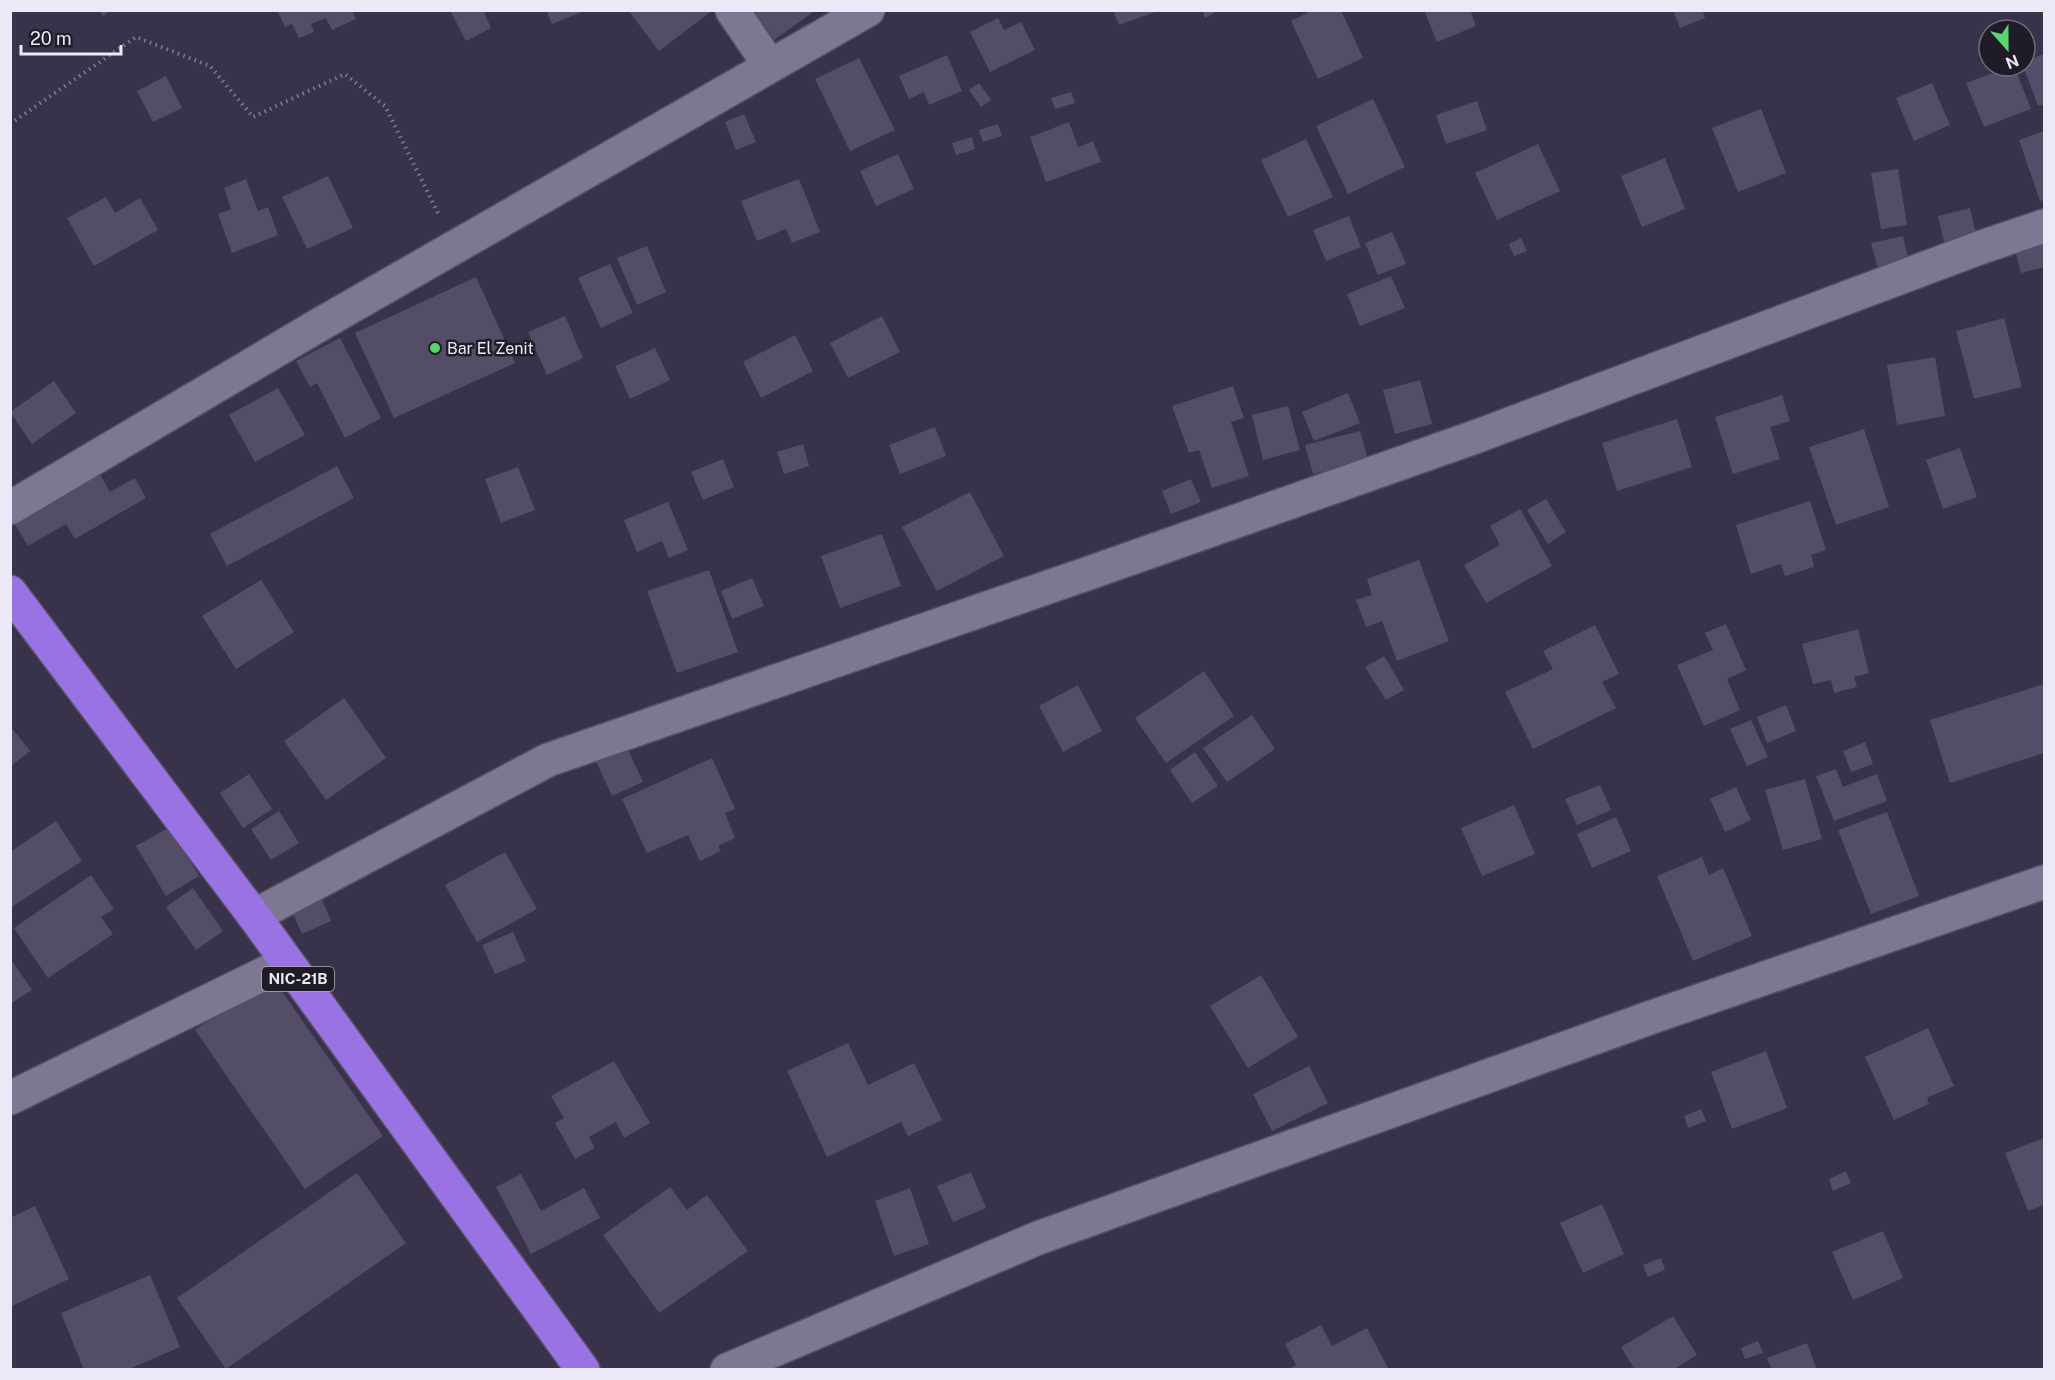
<svg xmlns="http://www.w3.org/2000/svg" width="2055" height="1380" font-family="'Public Sans',sans-serif">
<rect width="100%" height="100%" fill="#39324b"/>
<path fill="#544d67" d="M 100,10 L 113,10 L 103,16 Z
M 277,10 L 352,10 L 356,19 L 332,30 L 326,18 L 311,24 L 314,32 L 299,38 L 292,24 L 285,27 Z
M 450,10 L 483,10 L 491,28 L 466,41 Z
M 546,10 L 584,10 L 584,11 L 552,24 Z
M 628,10 L 713,10 L 659,51 Z
M 754,10 L 816,10 L 774,40 Z
M 1113,10 L 1158,10 L 1158,11 L 1119,25 Z
M 1202,10 L 1220,10 L 1205,18 Z
M 1313,10 L 1341,10 L 1363,58 L 1318,79 L 1291,21 Z
M 1424,10 L 1470,10 L 1476,26 L 1437,42 Z
M 1673,10 L 1702,10 L 1705,18 L 1680,28 Z
M 998,18 L 1004,30 L 1021,22 L 1035,50 L 990,72 L 970,32 Z
M 2044,54 L 2044,104 L 2038,106 L 2023,66 L 2025,66 L 2025,61 Z
M 947,55 L 962,91 L 929,105 L 924,92 L 909,99 L 899,76 Z
M 859,58 L 895,130 L 850,151 L 815,79 Z
M 2011,66 L 2014,66 L 2031,109 L 1984,127 L 1966,83 Z
M 166,76 L 182,108 L 153,122 L 137,91 Z
M 979,83 L 991,100 L 981,107 L 969,90 Z
M 1932,83 L 1950,125 L 1914,141 L 1896,98 Z
M 1071,92 L 1075,103 L 1055,109 L 1051,98 Z
M 1373,99 L 1405,167 L 1348,194 L 1316,126 Z
M 1477,101 L 1487,130 L 1446,144 L 1436,115 Z
M 1761,109 L 1786,173 L 1738,192 L 1712,128 Z
M 744,114 L 756,142 L 736,150 L 725,122 Z
M 1069,122 L 1078,147 L 1093,141 L 1101,162 L 1046,182 L 1030,137 Z
M 998,124 L 1002,136 L 983,142 L 979,130 Z
M 2044,131 L 2044,200 L 2040,201 L 2019,140 Z
M 972,137 L 975,149 L 956,155 L 952,143 Z
M 1306,139 L 1333,197 L 1288,217 L 1261,160 Z
M 1538,144 L 1560,191 L 1497,220 L 1475,173 Z
M 898,154 L 914,189 L 876,206 L 860,171 Z
M 1665,158 L 1685,209 L 1642,227 L 1621,176 Z
M 1898,169 L 1907,225 L 1881,229 L 1871,173 Z
M 328,176 L 353,228 L 307,249 L 282,197 Z
M 246,179 L 258,211 L 268,207 L 278,235 L 232,253 L 218,214 L 231,209 L 224,188 Z
M 799,179 L 820,232 L 792,243 L 786,229 L 757,241 L 741,201 Z
M 106,197 L 115,213 L 140,198 L 158,230 L 94,266 L 67,218 Z
M 1970,208 L 1976,234 L 1944,242 L 1938,216 Z
M 1349,216 L 1361,247 L 1326,261 L 1313,230 Z
M 1392,232 L 1406,264 L 1378,275 L 1365,243 Z
M 1903,236 L 1909,262 L 1878,269 L 1871,243 Z
M 1521,238 L 1527,251 L 1514,256 L 1509,244 Z
M 2044,239 L 2044,267 L 2021,273 L 2014,247 Z
M 647,246 L 666,292 L 637,305 L 617,258 Z
M 610,264 L 633,313 L 601,328 L 578,278 Z
M 1391,276 L 1405,308 L 1360,326 L 1347,294 Z
M 476,277 L 515,363 L 394,418 L 355,333 Z
M 565,316 L 583,358 L 547,375 L 528,332 Z
M 882,316 L 900,352 L 848,378 L 830,343 Z
M 2004,318 L 2022,387 L 1974,399 L 1956,331 Z
M 795,335 L 813,371 L 761,398 L 743,362 Z
M 340,338 L 381,418 L 345,438 L 317,383 L 310,387 L 296,361 Z
M 655,348 L 670,380 L 630,399 L 615,366 Z
M 1935,357 L 1945,416 L 1897,425 L 1887,365 Z
M 1420,380 L 1432,424 L 1395,434 L 1383,390 Z
M 54,381 L 76,413 L 32,444 L 10,412 Z
M 1233,386 L 1244,418 L 1231,422 L 1249,476 L 1212,488 L 1199,450 L 1189,453 L 1172,406 Z
M 278,388 L 305,435 L 255,462 L 229,415 Z
M 1348,393 L 1360,423 L 1314,441 L 1302,412 Z
M 1782,395 L 1790,421 L 1770,427 L 1780,459 L 1733,474 L 1715,417 Z
M 1288,406 L 1300,450 L 1263,460 L 1252,415 Z
M 1677,419 L 1692,467 L 1617,491 L 1602,443 Z
M 935,427 L 946,456 L 900,474 L 889,445 Z
M 1864,429 L 1889,507 L 1836,525 L 1809,447 Z
M 1360,431 L 1368,460 L 1313,474 L 1305,445 Z
M 803,444 L 809,466 L 784,474 L 777,452 Z
M 1960,448 L 1977,497 L 1943,509 L 1926,460 Z
M 723,459 L 734,487 L 703,500 L 691,472 Z
M 337,466 L 354,498 L 227,566 L 210,534 Z
M 518,467 L 535,510 L 501,523 L 485,479 Z
M 98,471 L 110,492 L 135,478 L 146,498 L 75,539 L 66,524 L 28,546 L 13,521 Z
M 1191,479 L 1201,502 L 1171,514 L 1162,491 Z
M 970,492 L 1004,556 L 937,591 L 902,527 Z
M 1546,499 L 1566,532 L 1548,544 L 1527,510 Z
M 1810,501 L 1826,550 L 1811,555 L 1814,567 L 1785,576 L 1781,564 L 1751,574 L 1736,525 Z
M 668,502 L 688,550 L 669,558 L 662,541 L 637,552 L 624,520 Z
M 1520,509 L 1552,566 L 1486,603 L 1464,565 L 1500,545 L 1490,526 Z
M 882,534 L 901,586 L 840,608 L 821,556 Z
M 1419,560 L 1449,641 L 1397,661 L 1382,621 L 1366,627 L 1356,600 L 1372,595 L 1367,579 Z
M 709,570 L 738,652 L 677,673 L 647,591 Z
M 752,578 L 764,606 L 732,619 L 721,591 Z
M 261,580 L 294,632 L 236,669 L 202,616 Z
M 1726,624 L 1746,670 L 1727,679 L 1740,710 L 1704,726 L 1677,665 L 1713,650 L 1705,633 Z
M 1595,625 L 1619,674 L 1602,682 L 1616,708 L 1533,749 L 1505,692 L 1553,669 L 1543,651 Z
M 1858,629 L 1869,673 L 1854,677 L 1857,687 L 1834,693 L 1831,680 L 1813,684 L 1802,644 Z
M 1384,656 L 1404,690 L 1386,700 L 1365,667 Z
M 1204,671 L 1234,716 L 1166,763 L 1135,718 Z
M 2044,684 L 2044,753 L 1950,783 L 1930,720 Z
M 1078,685 L 1102,731 L 1063,752 L 1039,706 Z
M 344,698 L 386,758 L 326,800 L 284,741 Z
M 1786,705 L 1796,731 L 1767,743 L 1757,717 Z
M 1252,715 L 1275,749 L 1227,782 L 1203,748 Z
M 1751,720 L 1768,757 L 1747,766 L 1730,729 Z
M 10,726 L 30,751 L 10,767 Z
M 1865,742 L 1873,764 L 1851,772 L 1843,751 Z
M 625,743 L 643,782 L 612,796 L 594,757 Z
M 1195,752 L 1218,786 L 1192,803 L 1170,770 Z
M 712,758 L 735,809 L 725,813 L 735,838 L 718,846 L 721,851 L 700,861 L 688,835 L 647,853 L 622,799 Z
M 1836,769 L 1843,787 L 1877,774 L 1887,801 L 1834,821 L 1816,776 Z
M 249,774 L 272,809 L 243,828 L 220,793 Z
M 1805,779 L 1822,839 L 1783,850 L 1765,790 Z
M 1600,785 L 1611,810 L 1577,825 L 1565,799 Z
M 1736,787 L 1751,820 L 1725,832 L 1710,799 Z
M 1514,805 L 1535,854 L 1482,876 L 1461,828 Z
M 279,811 L 299,843 L 271,860 L 251,829 Z
M 1887,812 L 1919,896 L 1871,914 L 1838,830 Z
M 1616,817 L 1631,851 L 1592,868 L 1577,834 Z
M 56,821 L 82,861 L 10,908 L 10,852 Z
M 170,827 L 199,876 L 166,896 L 136,846 Z
M 505,852 L 537,909 L 477,942 L 445,885 Z
M 1702,857 L 1709,875 L 1723,868 L 1752,936 L 1693,961 L 1657,876 Z
M 91,875 L 114,909 L 101,917 L 113,934 L 48,978 L 14,928 Z
M 193,888 L 223,931 L 196,950 L 166,907 Z
M 320,895 L 331,921 L 302,934 L 290,907 Z
M 513,932 L 526,961 L 495,974 L 482,945 Z
M 10,958 L 32,990 L 10,1004 Z
M 1261,975 L 1298,1037 L 1248,1068 L 1210,1006 Z
M 272,977 L 383,1136 L 305,1189 L 195,1030 Z
M 1928,1028 L 1954,1086 L 1927,1098 L 1929,1104 L 1894,1120 L 1865,1057 Z
M 848,1043 L 868,1085 L 914,1063 L 942,1120 L 908,1136 L 901,1122 L 827,1157 L 787,1071 Z
M 1766,1051 L 1787,1108 L 1732,1129 L 1711,1072 Z
M 614,1061 L 650,1123 L 624,1138 L 616,1122 L 589,1137 L 595,1148 L 575,1159 L 555,1123 L 564,1118 L 551,1096 Z
M 1309,1066 L 1328,1103 L 1272,1131 L 1253,1094 Z
M 1701,1109 L 1706,1121 L 1688,1128 L 1684,1116 Z
M 2044,1138 L 2044,1205 L 2028,1211 L 2005,1153 Z
M 1846,1171 L 1851,1183 L 1833,1191 L 1829,1179 Z
M 971,1172 L 986,1208 L 953,1222 L 937,1186 Z
M 357,1173 L 406,1243 L 226,1369 L 177,1298 Z
M 521,1174 L 541,1211 L 584,1188 L 600,1218 L 531,1254 L 496,1187 Z
M 670,1187 L 687,1210 L 707,1195 L 748,1251 L 659,1313 L 603,1235 Z
M 910,1188 L 929,1244 L 894,1256 L 875,1201 Z
M 1602,1204 L 1624,1254 L 1583,1273 L 1560,1223 Z
M 35,1206 L 69,1279 L 10,1307 L 10,1218 Z
M 1883,1231 L 1903,1278 L 1853,1300 L 1832,1252 Z
M 1661,1258 L 1665,1270 L 1648,1277 L 1643,1265 Z
M 150,1275 L 180,1347 L 127,1370 L 84,1370 L 61,1313 Z
M 1673,1316 L 1697,1355 L 1673,1370 L 1635,1370 L 1621,1347 Z
M 1321,1325 L 1332,1346 L 1367,1328 L 1388,1368 L 1288,1370 L 1296,1365 L 1285,1344 Z
M 1758,1341 L 1763,1353 L 1745,1359 L 1741,1348 Z
M 1807,1343 L 1817,1370 L 1772,1370 L 1767,1358 Z"/>
<g fill="none" stroke-linecap="round" stroke-linejoin="round">
<defs>
<path id="minor" d="M 732,10 L 770,66
M 10,508 L 319,325 L 868,10
M 254,916 L 548,760 L 1092,572 L 1475,437 L 1979,248 L 2044,226
M 10,1098 L 286,963
M 727,1370 L 1038,1238 L 1652,1017 L 2044,882"/>
<path id="highway" d="M 10,592 L 254,916 L 583,1370"/>
</defs>
<use href="#minor" stroke="#565064" stroke-width="36"/>
<use href="#highway" stroke="#565064" stroke-width="36"/>
<path stroke="#827c92" stroke-width="4" stroke-dasharray="1.5 4.5" stroke-linecap="butt" d="M 10,124 L 136,37 L 210,66 L 253,117 L 345,74 L 385,106 L 440,217"/>
<use href="#minor" stroke="#7e7793" stroke-width="33"/>
<use href="#highway" stroke="#9973e3" stroke-width="33"/>
</g>
<circle fill="#58d570" stroke="#1f1c28" stroke-width="2" cx="435" cy="348" r="6"/>
<g text-anchor="middle" stroke-width="5" stroke-linejoin="round" paint-order="stroke">
<rect fill="#1f1c28" stroke="#aeabba" stroke-width="1.5" x="262" y="967" width="72" height="24" rx="4.5"/>
<g font-size="15" font-weight="bold" fill="#ece8f8">
<text x="298" y="984">NIC-21B</text>
</g>
<g font-size="16" fill="#ece8f8" stroke="#1f1c28" text-anchor="start">
<text x="447" y="354">Bar El Zenit</text>
</g>
</g>
<rect width="2055" height="1380" fill="none" stroke="#ece8f8" stroke-width="24"/>
<g transform="translate(2007 48) rotate(159)"><circle r="28" fill="#1f1c28" stroke="#716e7b" stroke-width="1.5"/>
<path d="M0-4.5L10 22L0 15L-10 22Z" fill="#58d570"/>
<text y="-9" font-size="16" font-weight="bold" text-anchor="middle" fill="#ece8f8">N</text>
</g>
<path d="M21 45v9h100v-9" fill="none" stroke="#ece8f8" stroke-width="3"/>
<text x="30" y="45" font-size="18" fill="#ece8f8" stroke="#1f1c28" stroke-width="4.5" paint-order="stroke">20 m</text>
</svg>
